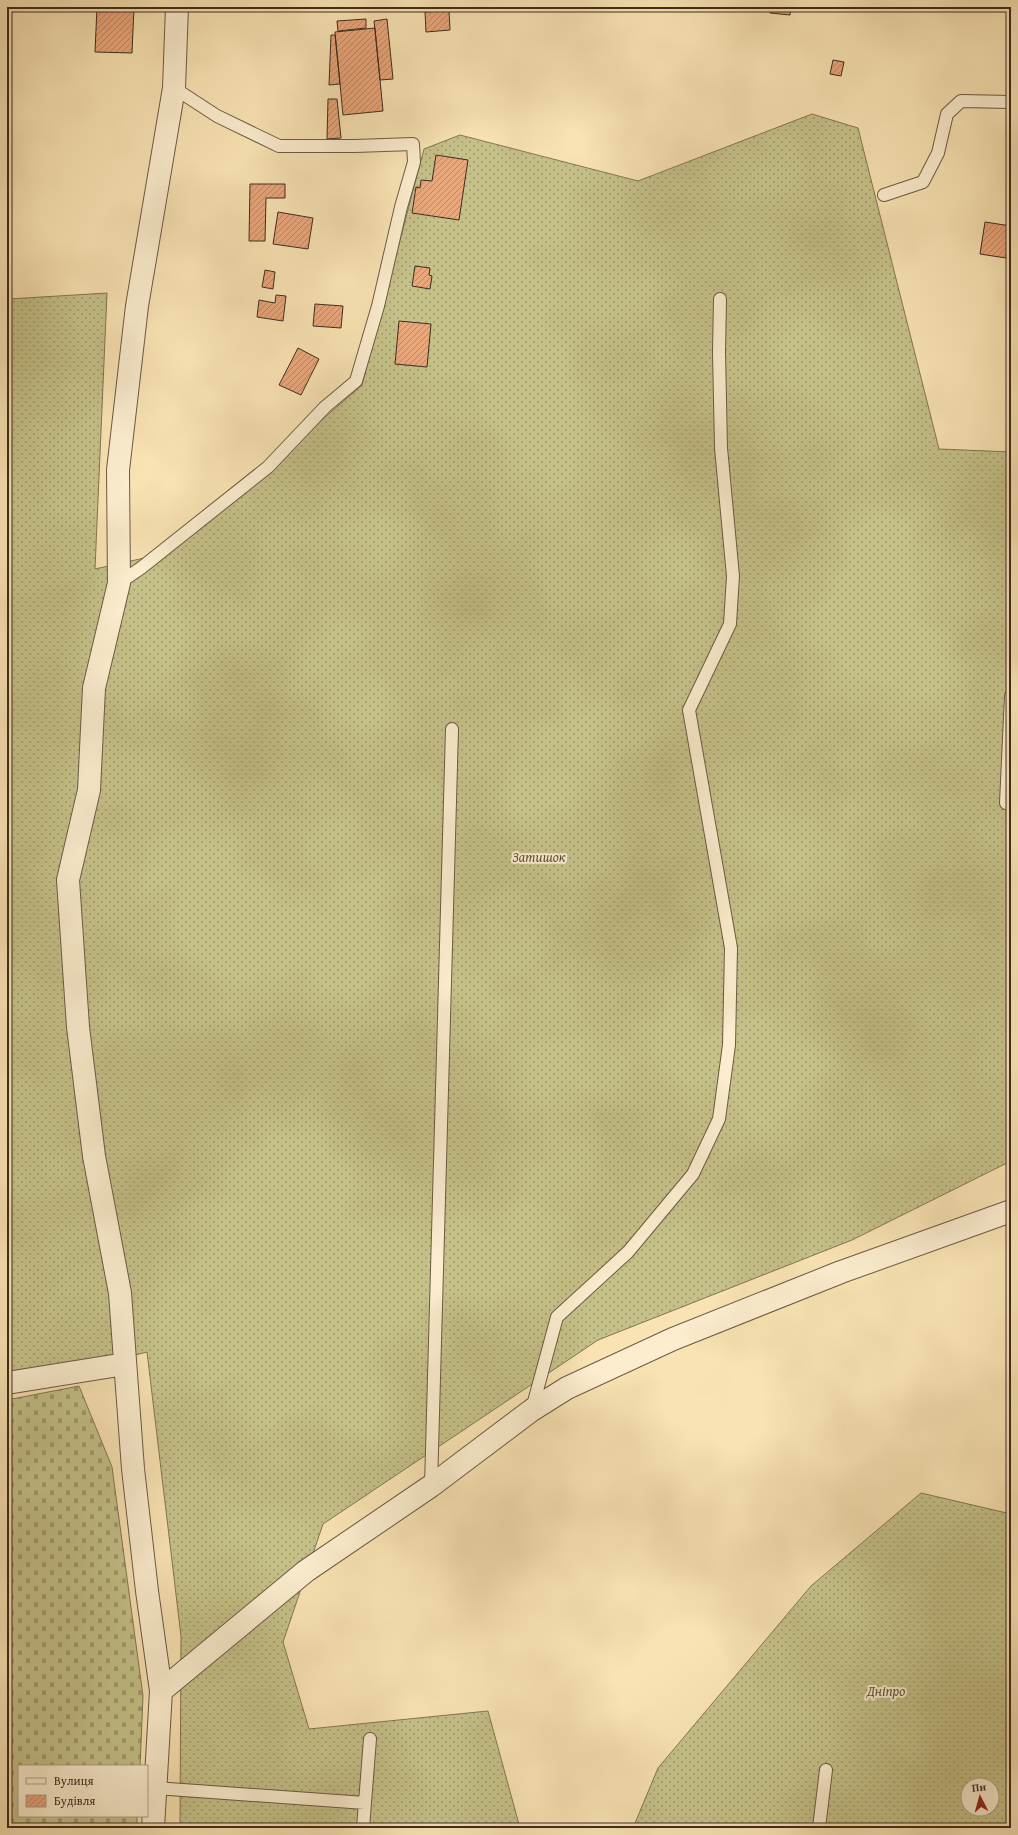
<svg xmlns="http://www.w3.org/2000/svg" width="1018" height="1835" font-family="'Gentium Book Plus',serif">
<defs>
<pattern id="grass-dots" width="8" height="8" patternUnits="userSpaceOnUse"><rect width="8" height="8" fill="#c5c188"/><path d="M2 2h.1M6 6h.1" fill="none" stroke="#a19d6f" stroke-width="1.8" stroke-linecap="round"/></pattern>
<pattern id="cemetery-stones" width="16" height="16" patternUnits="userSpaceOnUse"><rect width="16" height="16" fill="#c5c188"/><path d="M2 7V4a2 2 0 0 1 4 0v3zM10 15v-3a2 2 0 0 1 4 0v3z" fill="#a19d6f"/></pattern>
<pattern id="building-hatch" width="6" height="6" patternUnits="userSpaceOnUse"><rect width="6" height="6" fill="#e9a77c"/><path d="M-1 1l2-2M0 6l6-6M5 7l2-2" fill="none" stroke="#be8865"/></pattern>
</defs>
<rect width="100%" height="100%" fill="#f9e3b3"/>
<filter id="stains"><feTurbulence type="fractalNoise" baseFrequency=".005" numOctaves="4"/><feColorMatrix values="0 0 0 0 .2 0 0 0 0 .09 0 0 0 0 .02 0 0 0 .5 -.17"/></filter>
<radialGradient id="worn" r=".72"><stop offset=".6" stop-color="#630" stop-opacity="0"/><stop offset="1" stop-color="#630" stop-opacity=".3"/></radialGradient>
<path fill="url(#grass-dots)" stroke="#827654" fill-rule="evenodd" d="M 812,114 L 858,128 L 939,449 L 1011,452 L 1011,1161 L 852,1240 L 598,1340 L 323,1524 L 283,1642 L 309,1729 L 488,1711 L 520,1828 L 180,1828 L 181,1636 L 147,1352 L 7,1387 L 7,285 L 9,299 L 107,293 L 95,569 L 171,552 L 362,385 L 424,149 L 460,135 L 638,181 Z
M 921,1493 L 1011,1514 L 1011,1828 L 633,1828 L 658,1768 L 811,1586 ZM 968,1785 L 992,1785 L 992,1809 L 968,1809 Z"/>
<path fill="url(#cemetery-stones)" stroke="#827654" d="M 79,1386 L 112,1467 L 143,1696 L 140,1766 L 19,1766 L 19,1816 L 137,1816 L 137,1828 L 7,1828 L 7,1400 Z"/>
<path fill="url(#building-hatch)" stroke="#3e2c20" d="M 97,7 L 134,7 L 132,53 L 95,52 Z
M 771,7 L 791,7 L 790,15 L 770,13 Z
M 449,10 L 450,30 L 426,32 L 425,12 Z
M 366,19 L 366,28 L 338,31 L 337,21 Z
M 387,19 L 393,79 L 380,80 L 374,21 Z
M 375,28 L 383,111 L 343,115 L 335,32 Z
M 331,35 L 335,35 L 340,84 L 329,85 Z
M 833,60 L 844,62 L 841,76 L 830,74 Z
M 328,99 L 337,99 L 341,138 L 327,139 Z
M 436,155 L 468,160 L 459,220 L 412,213 L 416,187 L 420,188 L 421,180 L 432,181 Z
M 250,184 L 285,184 L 285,198 L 266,198 L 265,241 L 249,241 Z
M 278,212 L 313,218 L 308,249 L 273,244 Z
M 985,222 L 1011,226 L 1006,258 L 980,254 Z
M 415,266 L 430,268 L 429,275 L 432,276 L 430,289 L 412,286 Z
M 265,270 L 275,272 L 273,289 L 262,287 Z
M 276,295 L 286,296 L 283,321 L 257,317 L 259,300 L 275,303 Z
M 315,304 L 343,306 L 341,328 L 313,326 Z
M 399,321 L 431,324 L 427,367 L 395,364 Z
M 298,348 L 319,359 L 301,395 L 279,385 Z"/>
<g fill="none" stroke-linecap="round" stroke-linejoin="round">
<defs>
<path id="lane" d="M 884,195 L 923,182 L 938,153 L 947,114 L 961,101 L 1011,102
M 119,583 L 141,568 L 268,467 L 325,407 L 356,381 L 378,306 L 401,207 L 414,162 L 413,144 L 355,146 L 279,146 L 217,116 L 174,88
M 1006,803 L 1011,696
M 532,1409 L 557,1317 L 628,1252 L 693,1174 L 719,1119 L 729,1045 L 731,948 L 689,710 L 730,624 L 733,576 L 721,448 L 719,352 L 720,299
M 431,1486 L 452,729
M 155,1788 L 365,1803
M 363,1828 L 370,1739
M 819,1828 L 826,1770"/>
<path id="street" d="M 7,1383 L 125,1364
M 161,1691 L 306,1571 L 431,1486 L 532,1410 L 567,1388 L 673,1339 L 841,1272 L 1011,1211
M 153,1828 L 161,1691 L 147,1591 L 133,1469 L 120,1293 L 94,1156 L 78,1027 L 68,880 L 89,790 L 94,688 L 119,583 L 118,470 L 137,306 L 174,88 L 177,7"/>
</defs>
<use href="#lane" stroke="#6d5a45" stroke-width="14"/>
<use href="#street" stroke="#6d5a45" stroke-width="24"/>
<use href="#lane" stroke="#fbedce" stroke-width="12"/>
<use href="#street" stroke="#fbedce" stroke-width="22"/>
</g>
<g text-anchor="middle" stroke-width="4" stroke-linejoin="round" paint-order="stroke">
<g font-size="14" font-style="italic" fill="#60513a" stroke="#fbedce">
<text x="539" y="862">Затишок</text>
<text x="886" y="1696">Дніпро</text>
</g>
</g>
<rect width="1018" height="1835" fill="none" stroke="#f9e3b3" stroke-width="24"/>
<rect x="8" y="8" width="1002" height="1819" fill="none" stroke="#3e2c20" stroke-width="2"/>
<rect x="12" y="12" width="994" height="1811" fill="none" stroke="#3e2c20"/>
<rect x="18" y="1765" width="130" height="52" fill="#fbedce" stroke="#afa088"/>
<rect x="26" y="1778" width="20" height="6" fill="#fbedce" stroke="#afa088"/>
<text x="54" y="1785" font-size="12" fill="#3e2c20">Вулиця</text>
<rect x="26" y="1795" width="20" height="12" fill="url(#building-hatch)" stroke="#afa088"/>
<text x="54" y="1805" font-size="12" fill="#3e2c20">Будівля</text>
<g transform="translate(980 1797) rotate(354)"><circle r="19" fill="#fbedce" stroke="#afa088"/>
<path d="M0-3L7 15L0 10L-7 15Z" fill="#8f2418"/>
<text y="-6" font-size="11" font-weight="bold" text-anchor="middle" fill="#3e2c20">Пн</text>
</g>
<rect width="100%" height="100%" filter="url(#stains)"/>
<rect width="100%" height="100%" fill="url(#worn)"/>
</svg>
